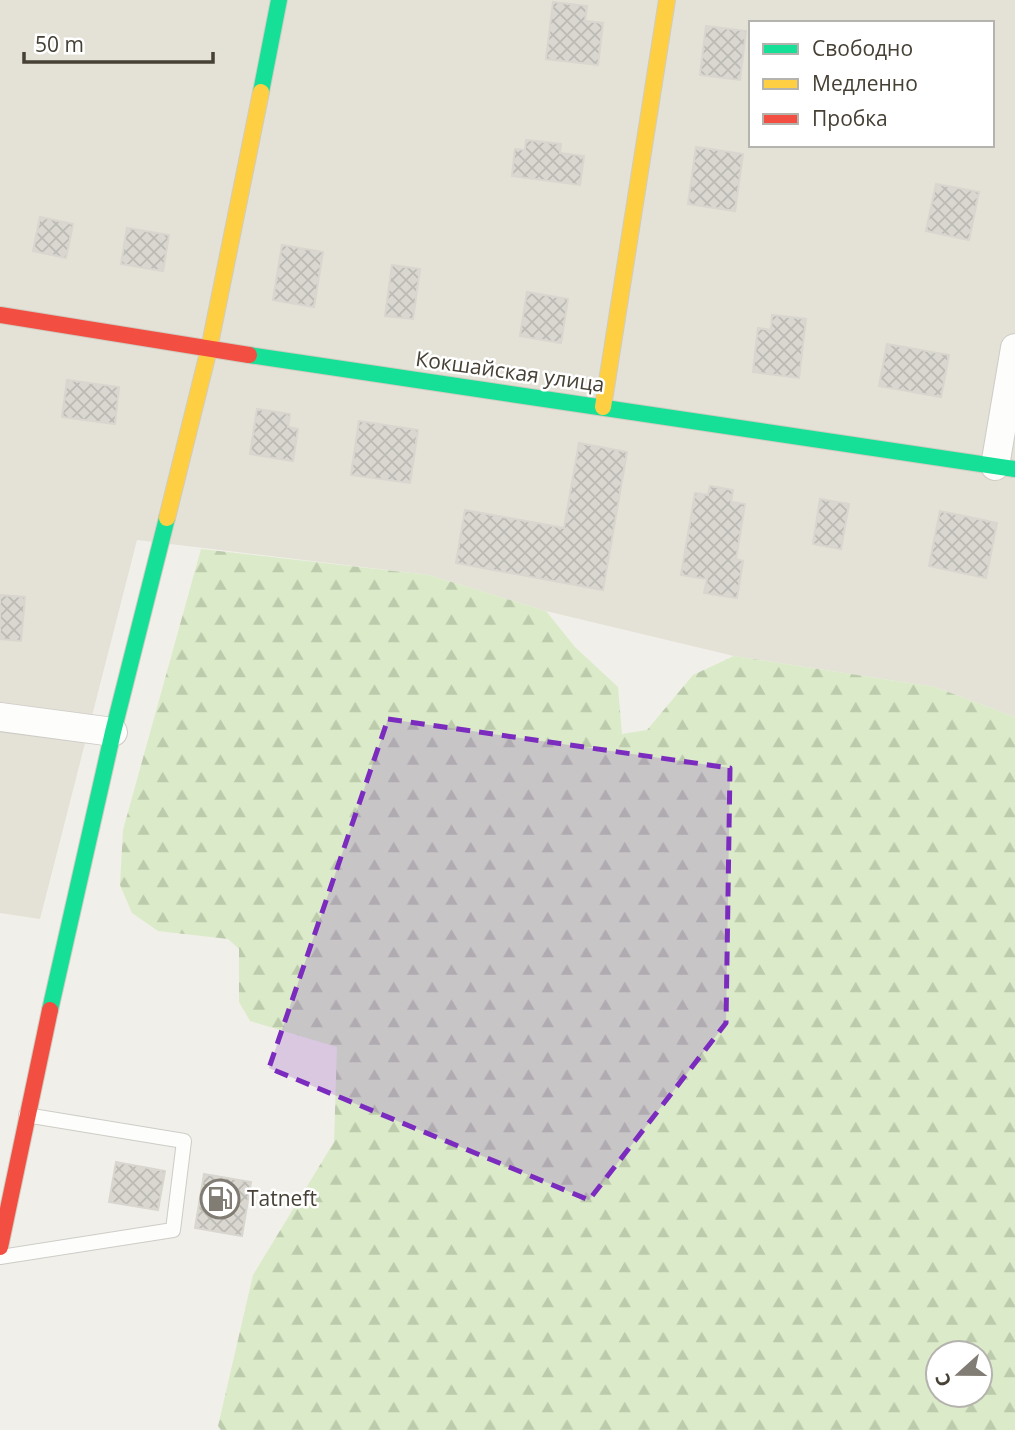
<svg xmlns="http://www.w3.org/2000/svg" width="1015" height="1430" font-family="'Open Sans',sans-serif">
<defs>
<pattern id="forest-firs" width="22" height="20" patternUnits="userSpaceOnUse" patternTransform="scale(1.75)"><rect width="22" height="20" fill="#dbebc9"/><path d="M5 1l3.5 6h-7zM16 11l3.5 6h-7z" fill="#bdcbad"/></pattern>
<pattern id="building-cross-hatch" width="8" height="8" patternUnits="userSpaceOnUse" patternTransform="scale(1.75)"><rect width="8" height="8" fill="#dad7d1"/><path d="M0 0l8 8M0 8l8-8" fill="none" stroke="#bcbab4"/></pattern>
</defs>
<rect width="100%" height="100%" fill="#f0efe9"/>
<path fill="#e4e1d6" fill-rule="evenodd" d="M 0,0 L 1015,0 L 1015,717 L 935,687 L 734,656 L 546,611 L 429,575 L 137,540 L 40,919 L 0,913 ZM 751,23 L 992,23 L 992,145 L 751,145 Z"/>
<path fill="url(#forest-firs)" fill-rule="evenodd" d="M 201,549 L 429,575 L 546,611 L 575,647 L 618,687 L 622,734 L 647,730 L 693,675 L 734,656 L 935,687 L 1015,717 L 1015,1430 L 221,1430 L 218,1426 L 253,1275 L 334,1142 L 337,1047 L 250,1021 L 239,1002 L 239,949 L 228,939 L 158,931 L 132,913 L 120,885 L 123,830 ZM 938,1353 L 980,1353 L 980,1395 L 938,1395 Z"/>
<path fill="url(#building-cross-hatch)" stroke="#d8d6cf" stroke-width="2" d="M 553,2 L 587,6 L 585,21 L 603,23 L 598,65 L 546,59 Z
M 706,26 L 746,31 L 740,80 L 700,75 Z
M 526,140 L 561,144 L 560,153 L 584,156 L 580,185 L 512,176 L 515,149 L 525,150 Z
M 696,147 L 743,154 L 735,211 L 688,204 Z
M 936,184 L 979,192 L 969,240 L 926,231 Z
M 40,217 L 73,224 L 66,258 L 33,251 Z
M 127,228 L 169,235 L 163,271 L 121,264 Z
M 282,245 L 323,252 L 314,307 L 273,300 Z
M 392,265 L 420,269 L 413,319 L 385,316 Z
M 527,292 L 568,299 L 561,343 L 520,336 Z
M 772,315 L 806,319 L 799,378 L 753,372 L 758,328 L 771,330 Z
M 887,344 L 949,355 L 941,397 L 879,386 Z
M 67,380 L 119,387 L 115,424 L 62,417 Z
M 257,409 L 290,414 L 288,427 L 298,429 L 293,461 L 250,454 Z
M 359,421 L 418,430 L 410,483 L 351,475 Z
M 579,443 L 627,452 L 603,590 L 456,563 L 465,510 L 564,528 Z
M 710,486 L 733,490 L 731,502 L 745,504 L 736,559 L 743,561 L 737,598 L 704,593 L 707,579 L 681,575 L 695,493 L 708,495 Z
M 820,499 L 849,504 L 841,549 L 813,544 Z
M 940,511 L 997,523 L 986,578 L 929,566 Z
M 0,595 L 25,597 L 21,641 L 0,639 Z
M 116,1162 L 165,1171 L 158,1210 L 109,1202 Z
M 204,1174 L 251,1182 L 242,1236 L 195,1228 Z"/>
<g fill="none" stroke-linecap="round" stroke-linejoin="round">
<defs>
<path id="lane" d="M 0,1257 L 173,1230 L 184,1141 L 26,1115"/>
<path id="street" d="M 995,466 L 1015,348
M 0,717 L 113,732"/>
<path id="fast" d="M 261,92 L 279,0
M 249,355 L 1015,469
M 50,1010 L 113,732 L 167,518"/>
<path id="slow" d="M 603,407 L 667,0
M 167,518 L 209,349 L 261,92"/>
<path id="jam" d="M 0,315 L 249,355
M 0,1247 L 50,1010"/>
</defs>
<use href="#lane" stroke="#ceccc6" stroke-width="16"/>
<use href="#street" stroke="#ceccc6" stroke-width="30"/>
<use href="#fast" stroke="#d0ccc0" stroke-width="18"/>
<use href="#slow" stroke="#d0ccc0" stroke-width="18"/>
<use href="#jam" stroke="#d0ccc0" stroke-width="18"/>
<use href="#lane" stroke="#fdfdfc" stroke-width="14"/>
<use href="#street" stroke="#fdfdfc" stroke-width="28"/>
<use href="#fast" stroke="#16e098" stroke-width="16"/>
<use href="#slow" stroke="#ffcf43" stroke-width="16"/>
<use href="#jam" stroke="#f24e42" stroke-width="16"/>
</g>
<path fill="#7b2cbf" fill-opacity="0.2" stroke="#7b2cbf" stroke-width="5" stroke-dasharray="14 9" stroke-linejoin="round" d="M 388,719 L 730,768 L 726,1023 L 589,1200 L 269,1068 Z"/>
<defs>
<symbol id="fuel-ring" viewBox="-11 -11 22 22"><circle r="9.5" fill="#fff" stroke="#827d74" stroke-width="1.5"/><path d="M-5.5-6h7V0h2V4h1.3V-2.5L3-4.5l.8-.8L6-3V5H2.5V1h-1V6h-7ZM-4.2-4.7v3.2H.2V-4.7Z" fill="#827d74"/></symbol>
</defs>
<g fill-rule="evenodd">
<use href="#fuel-ring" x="198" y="1177" width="44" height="44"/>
</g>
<g text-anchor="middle" stroke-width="5" stroke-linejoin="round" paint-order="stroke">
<g font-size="21" fill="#464035" stroke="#fff">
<text transform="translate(510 372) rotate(8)" y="7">Кокшайская улица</text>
</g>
<g font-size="21" fill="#464035" stroke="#fff" text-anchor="start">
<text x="247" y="1206">Tatneft</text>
</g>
</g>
<rect x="749" y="21" width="245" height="126" fill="#ffffff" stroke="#b5b3ae" stroke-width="2"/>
<rect x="763" y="44" width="35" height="10" fill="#16e098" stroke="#b5b3ae" stroke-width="2"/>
<text x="812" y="56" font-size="21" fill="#464035">Свободно</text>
<rect x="763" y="79" width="35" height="10" fill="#ffcf43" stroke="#b5b3ae" stroke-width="2"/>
<text x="812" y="91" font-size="21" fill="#464035">Медленно</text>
<rect x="763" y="114" width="35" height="10" fill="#f24e42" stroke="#b5b3ae" stroke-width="2"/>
<text x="812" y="126" font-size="21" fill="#464035">Пробка</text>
<g transform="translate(959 1374) rotate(249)"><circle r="33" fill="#ffffff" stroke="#b5b3ae" stroke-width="2"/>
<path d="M0-5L12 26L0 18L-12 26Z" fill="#827d74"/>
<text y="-10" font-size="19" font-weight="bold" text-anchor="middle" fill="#464035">С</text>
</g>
<path d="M24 52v10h189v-10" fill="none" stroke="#464035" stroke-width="3.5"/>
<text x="35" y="52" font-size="21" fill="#464035" stroke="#ffffff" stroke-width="5" paint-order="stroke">50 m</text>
</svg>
